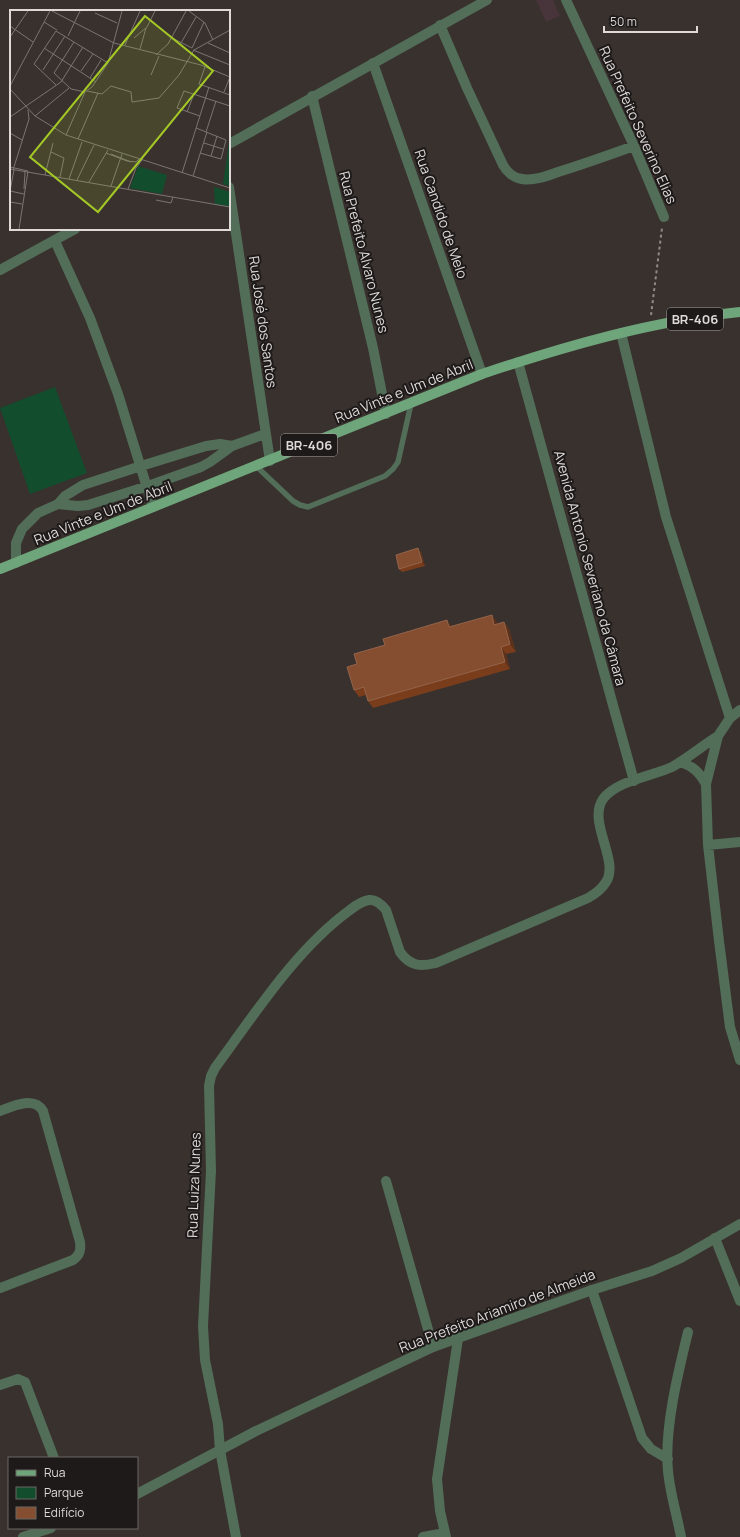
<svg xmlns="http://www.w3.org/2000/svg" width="740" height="1537" font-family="Manrope,sans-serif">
<rect width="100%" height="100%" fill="#39312e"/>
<path fill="#48353b" d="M 536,0 L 553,0 L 560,16 L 546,22 Z"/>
<path fill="#124d2d" d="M 55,387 L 87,473 L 30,494 L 0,408 Z"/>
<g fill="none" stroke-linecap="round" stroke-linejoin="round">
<path stroke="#918a88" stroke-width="2" stroke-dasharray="3 3" stroke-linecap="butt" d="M 651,315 L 662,228"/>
<path stroke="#526d58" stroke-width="5.5" d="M 256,466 L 293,501 L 300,505 L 308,507 L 385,476 L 393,469 L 398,462 L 411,404"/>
<path stroke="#526d58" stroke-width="10" d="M 566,0 L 634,146 L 664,217
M 440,25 L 467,88 L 503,165 C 507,172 514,178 522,179 C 534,181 547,176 558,172 C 584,164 609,155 634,146
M 373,63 L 482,374
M 312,96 L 373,348 L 386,414
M 229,187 L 270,461
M 55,241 L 90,318 L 118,394 L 153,507
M 621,333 L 666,517 L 730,718
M 518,362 L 634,781
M 58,504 L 78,506 L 88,505 L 148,486 L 201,467 L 210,462 L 232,446 L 265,434
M 16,563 L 16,543 L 22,529 L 38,513 L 58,504 L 65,496 L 83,485 L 141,466 L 206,446 L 220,444 L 232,446
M 740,710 L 730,718 L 718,736 L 706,784 L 708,845 L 719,941 L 730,1027 L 740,1060
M 680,762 C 693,766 699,772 706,784
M 708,845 L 740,842
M 0,1111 C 13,1106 34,1096 43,1111 L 80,1242 C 81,1250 80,1255 73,1260 L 0,1288
M 386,1181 L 433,1347
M 715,1238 L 740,1301
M 592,1290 L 642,1438 L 651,1449 L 668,1459
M 0,1385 L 18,1379 L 25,1382 L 54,1458
M 236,1537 L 220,1450 L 218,1424 L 205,1360 L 203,1326 L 211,1171 L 209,1086 L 211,1076 L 215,1068 C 254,1015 296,949 350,910 C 355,906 362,901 369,900 C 376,899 382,905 386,910 L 400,952 C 410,966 420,967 436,963 L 588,898 C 595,894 602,889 606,882 C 620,861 587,822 603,799 C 616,781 652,776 672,767 C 688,758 702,746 718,736
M 423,1537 L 445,1533
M 446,1537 L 440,1511 L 437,1479 L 458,1339
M 681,1537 C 677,1515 670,1493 668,1471 C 664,1429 678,1373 688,1332"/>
<path stroke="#526d58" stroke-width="10" d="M 229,144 L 487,0
M 0,270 L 75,229
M 137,1494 L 256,1431 L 433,1347 L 592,1290 L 652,1271 L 681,1258 L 740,1224
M 23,1537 L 51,1528"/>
<path stroke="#6ea57a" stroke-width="10" d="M 0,569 L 482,374 C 566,346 652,321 740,312"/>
</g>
<path fill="#7a3d1c" d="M 421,552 L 425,566 L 402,572 L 399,569 Z
M 497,622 L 497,624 L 504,622 L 509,629 L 516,652 L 506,654 L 510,669 L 373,708 L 368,701 L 366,695 L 359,697 L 354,690 L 357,664 Z"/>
<path fill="#5b311b" d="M 418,548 L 421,552 L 425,566 L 422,562 Z
M 492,615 L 497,622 L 500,632 L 494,625 Z
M 447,620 L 453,628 L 449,627 Z
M 504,622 L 509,629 L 516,652 L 510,644 Z
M 501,647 L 506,654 L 510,669 L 505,662 Z"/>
<path fill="#854e30" stroke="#93644b" d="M 418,548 L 422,562 L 399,569 L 396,555 Z
M 492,615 L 494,625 L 504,622 L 510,644 L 501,647 L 505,662 L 368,701 L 364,687 L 354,690 L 347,667 L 357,664 L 354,654 L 385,645 L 383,639 L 447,620 L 449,627 Z"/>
<g text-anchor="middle" stroke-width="4" stroke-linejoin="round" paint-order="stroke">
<g fill="#1d1a19" stroke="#a5a09f" stroke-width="1">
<rect x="667" y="308" width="56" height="22" rx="3"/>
<rect x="281" y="434" width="56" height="22" rx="3"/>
</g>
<g font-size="13" font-weight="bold" fill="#dfdad8">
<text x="695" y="324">BR-406</text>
<text x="309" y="450">BR-406</text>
</g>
<g font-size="14" fill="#dfdad8" stroke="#1d1a19">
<text transform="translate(638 125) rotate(66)" y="5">Rua Prefeito Severino Elias</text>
<text transform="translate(441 214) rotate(71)" y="5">Rua Candido de Melo</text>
<text transform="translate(364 252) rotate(76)" y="5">Rua Prefeito Alvaro Nunes</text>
<text transform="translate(263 322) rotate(82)" y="5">Rua José dos Santos</text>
<text transform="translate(404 391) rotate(-22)" y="5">Rua Vinte e Um de Abril</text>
<text transform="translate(103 513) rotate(-22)" y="5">Rua Vinte e Um de Abril</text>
<text transform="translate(590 568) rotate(75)" y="5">Avenida Antonio Severiano da Câmara</text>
<text transform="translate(194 1185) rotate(-88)" y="5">Rua Luiza Nunes</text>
<text transform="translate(497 1311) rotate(-21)" y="5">Rua Prefeito Ariamiro de Almeida</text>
</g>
</g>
<g transform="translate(10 10)">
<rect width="220" height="220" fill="#39312e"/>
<path d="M 220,125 L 220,176 L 213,174 ZM 128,156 L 157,165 L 152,184 L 120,178 ZM 204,177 L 220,182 L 219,196 L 205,194 Z" fill="#124d2d"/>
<path fill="none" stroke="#7b7572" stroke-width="1" d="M 42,1 L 104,33 L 191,55 L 220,67M 179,1 L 195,13 L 203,30M 85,3 L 107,13M 34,12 L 47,20M 0,16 L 23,32M 58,26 L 70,1M 0,27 L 18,1M 124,28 L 137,17 L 145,1M 162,28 L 182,38M 64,32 L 44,63 L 61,79 L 75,82 L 82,77 L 98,53 L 112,1M 171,33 L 186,7M 198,33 L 220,43M 115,35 L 130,1M 34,38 L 86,72M 182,38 L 194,12M 130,39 L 136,18M 183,40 L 220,55M 146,45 L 158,34 L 176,1M 195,57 L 189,74 L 220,85M 33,60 L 55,26M 71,61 L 83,44M 141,65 L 149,46M 80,68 L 91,50M 46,75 L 24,54 L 46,21 L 98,53M 0,76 L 40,1M 0,79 L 25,106 L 56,125 L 220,178M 77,81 L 92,84 L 101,76 L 121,82 L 122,92 L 149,88 L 169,65 L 184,40 L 220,20M 214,82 L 220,67M 177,102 L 184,84M 25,106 L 59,78M 190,106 L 167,98 L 174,81 L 220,96M 0,107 L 51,72 L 73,37M 186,118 L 216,130 L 211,149 L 190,143M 196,122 L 206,91M 0,123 L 12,130M 56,125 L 75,82M 68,129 L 88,83M 194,133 L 213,139M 41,142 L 54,148 L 50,167M 96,143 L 117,151 L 126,152 L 129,149M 101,144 L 121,152M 201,146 L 207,126M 0,157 L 18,161M 0,159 L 220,197M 3,160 L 19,109 L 18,100M 4,160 L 0,181 L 14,184M 172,163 L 199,77M 35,165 L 43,133M 183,166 L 197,122M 59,169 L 72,132M 67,170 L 84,135M 79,172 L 98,140M 101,176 L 112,144M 14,179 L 15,162M 118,179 L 126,158 L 132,150M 146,190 L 161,193 L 163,187M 0,192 L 12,194M 9,219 L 18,161"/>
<path fill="#a4c825" fill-opacity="0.15" stroke="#a4c825" stroke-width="2" d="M 135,6 L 203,61 L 88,202 L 20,147 Z"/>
<rect width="220" height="220" fill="none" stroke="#dfdad8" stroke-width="2"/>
</g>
<rect x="8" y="1457" width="130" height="72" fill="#1d1a19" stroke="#6b6765"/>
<rect x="16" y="1470" width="20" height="6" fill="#6ea57a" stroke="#6b6765"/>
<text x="44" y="1477" font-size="12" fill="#dfdad8">Rua</text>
<rect x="16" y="1487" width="20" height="12" fill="#124d2d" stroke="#6b6765"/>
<text x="44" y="1497" font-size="12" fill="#dfdad8">Parque</text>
<rect x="16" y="1507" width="20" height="12" fill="#854e30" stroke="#6b6765"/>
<text x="44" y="1517" font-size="12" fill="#dfdad8">Edifício</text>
<path d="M604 26v6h93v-6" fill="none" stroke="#dfdad8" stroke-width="2"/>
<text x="610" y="26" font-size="12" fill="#dfdad8" stroke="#1d1a19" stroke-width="3" paint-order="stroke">50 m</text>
</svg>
